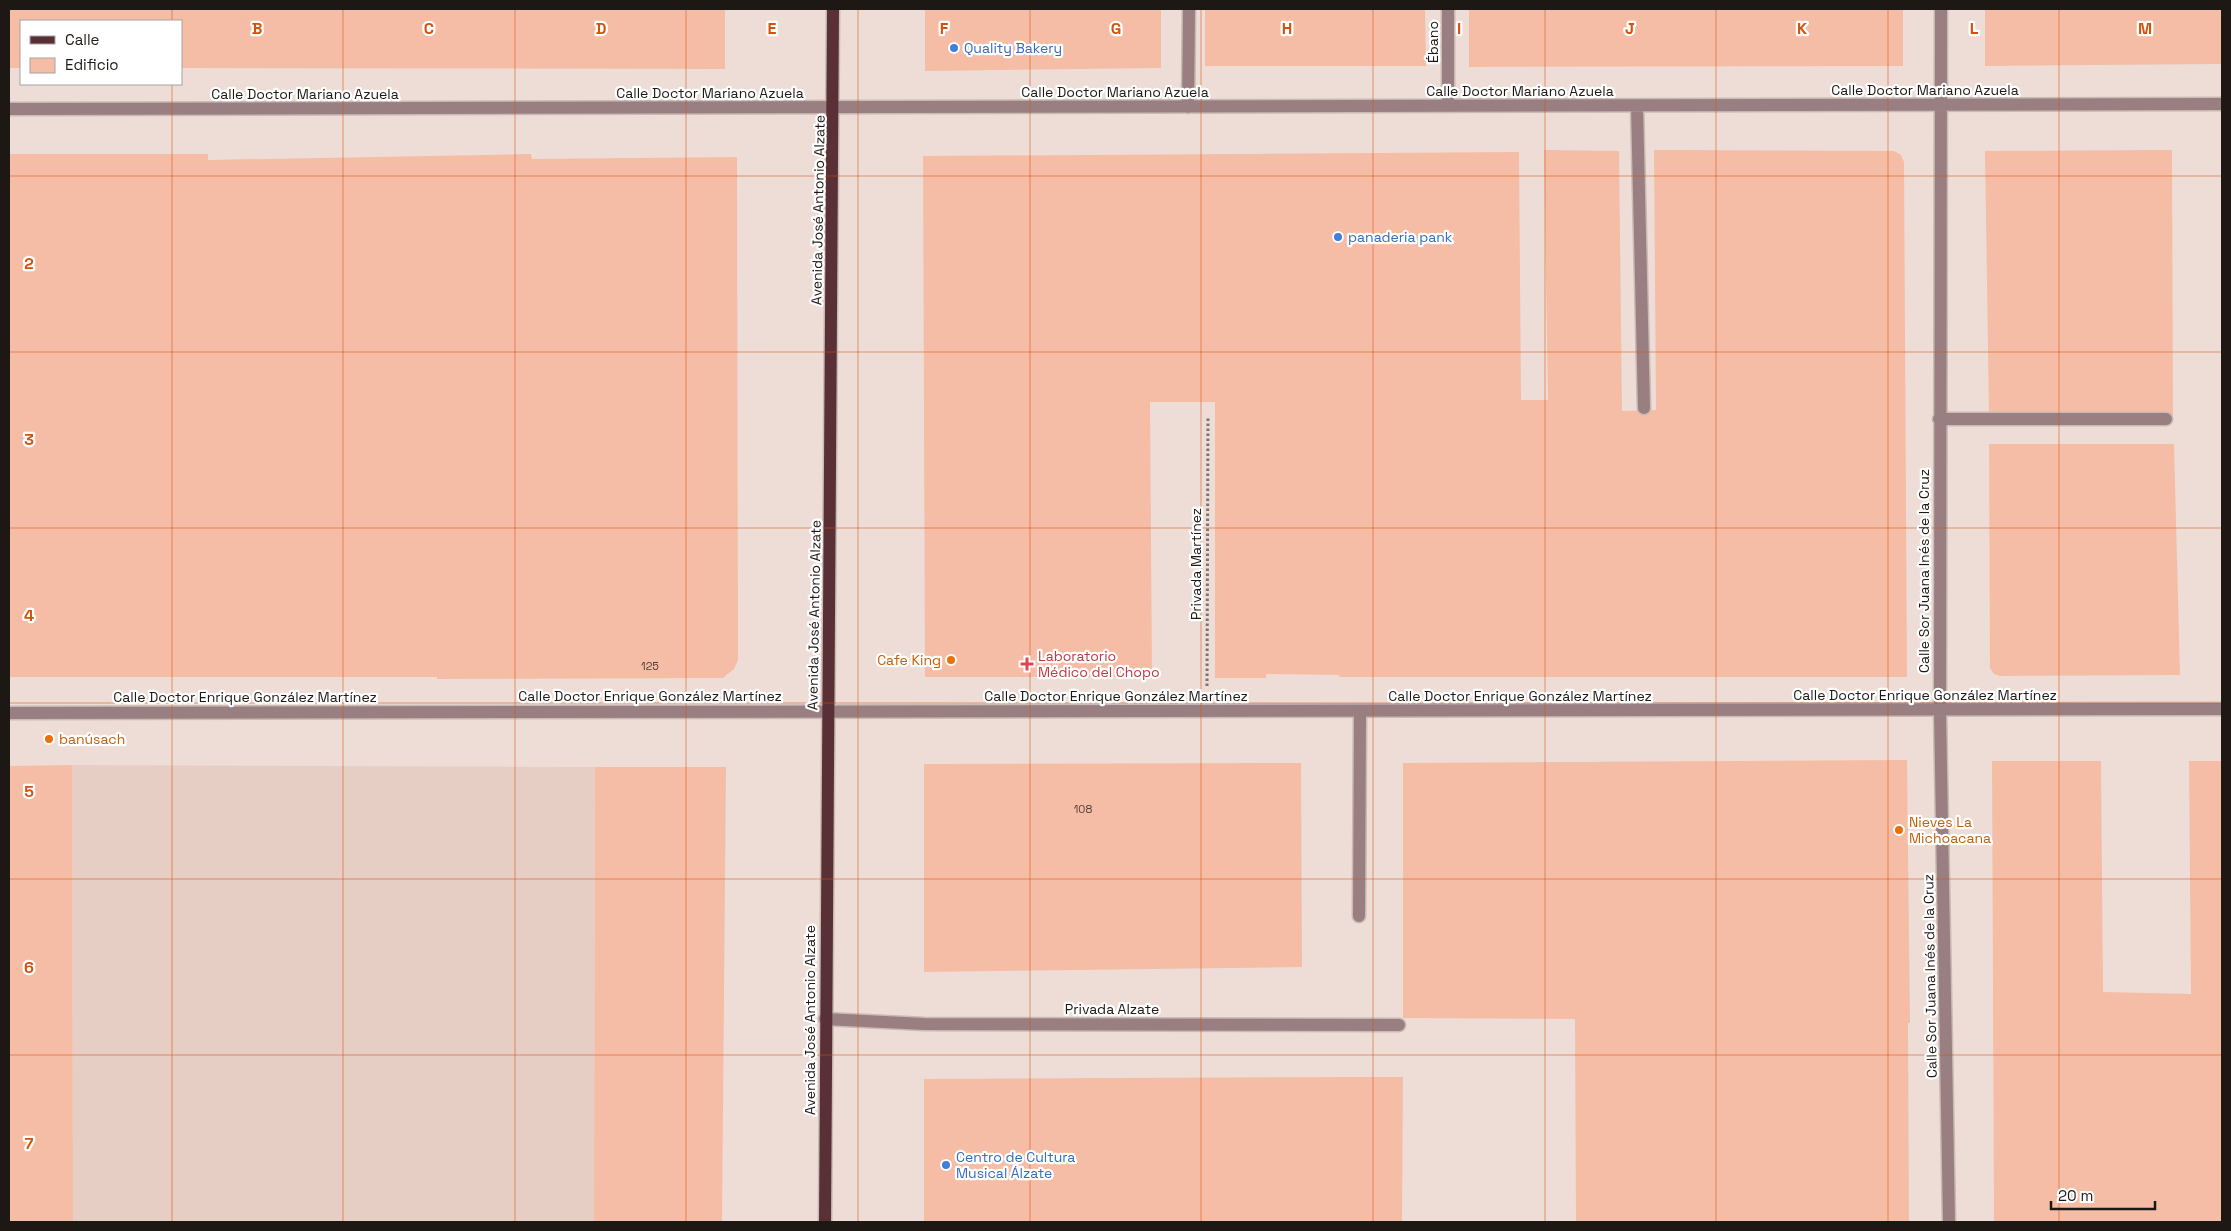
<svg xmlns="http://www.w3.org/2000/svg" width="2231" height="1231" font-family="'Space Grotesk',sans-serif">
<rect width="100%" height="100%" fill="#eeddd6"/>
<path fill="#e7cec4" d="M 72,765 L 595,767 L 594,1222 L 73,1222 Z"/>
<path fill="#f5bda5" d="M 9,9 L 725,9 L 725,69 L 181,68 L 181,21 L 21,21 L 21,68 L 9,68 Z
M 925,9 L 1161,9 L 1161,68 L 925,71 Z
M 1205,9 L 1425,9 L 1426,66 L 1205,66 Z
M 1469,9 L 1903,9 L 1903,66 L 1469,67 Z
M 1985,9 L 2222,9 L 2222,64 L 1985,66 Z
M 1544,150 L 1619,151 L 1622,411 L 1656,410 L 1654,150 L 1894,151 L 1901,155 L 1904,162 L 1907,677 L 1339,677 L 1339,675 L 1266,674 L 1266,678 L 1215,678 L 1215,402 L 1150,402 L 1152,677 L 925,677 L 923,156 L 1519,152 L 1521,400 L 1548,400 Z
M 2172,150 L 2173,416 L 1989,414 L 1985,151 Z
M 9,154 L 208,154 L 208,160 L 531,154 L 532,159 L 737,157 L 738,660 L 734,669 L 723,678 L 437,679 L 437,677 L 9,677 Z
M 1989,444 L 2174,444 L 2180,675 L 2000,676 L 1994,674 L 1990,668 Z
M 1907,760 L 1910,1023 L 1908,1023 L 1909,1222 L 1576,1222 L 1575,1019 L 1403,1018 L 1403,763 Z
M 1992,761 L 2101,761 L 2103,992 L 2191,994 L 2189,761 L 2222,761 L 2222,1222 L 1994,1222 Z
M 1301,763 L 1302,967 L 924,972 L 924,764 Z
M 72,765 L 73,1222 L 9,1222 L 9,766 Z
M 595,767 L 726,767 L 722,1222 L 594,1222 Z
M 1348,1077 L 1403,1077 L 1402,1222 L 924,1222 L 924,1079 Z"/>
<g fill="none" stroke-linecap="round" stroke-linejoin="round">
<defs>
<path id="lane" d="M 1359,916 L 1360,711"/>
<path id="street" d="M 1941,9 L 1940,711 L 1949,1222
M 1448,106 L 1448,9
M 1637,106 L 1644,408
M 1188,107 L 1189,9
M 9,109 L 2222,104
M 1939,419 L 2166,419
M 9,713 L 2222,709
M 825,1019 L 924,1024 L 1399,1025"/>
<path id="primary" d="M 825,1222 L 833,9"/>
</defs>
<use href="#lane" stroke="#c9bab3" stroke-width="15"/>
<use href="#street" stroke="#c9bab3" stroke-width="15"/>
<use href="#primary" stroke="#c9bab3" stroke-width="15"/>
<path stroke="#7d726d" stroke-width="3" stroke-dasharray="2.5 2.5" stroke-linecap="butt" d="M 1207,686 L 1208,416"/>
<use href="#lane" stroke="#997f82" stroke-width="12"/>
<use href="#street" stroke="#997f82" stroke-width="12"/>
<use href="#primary" stroke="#5a3037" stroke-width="12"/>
</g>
<path fill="none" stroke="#d4520d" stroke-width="1" stroke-opacity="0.55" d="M 172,9 L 172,21M 343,9 L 343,1222M 515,9 L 515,1222M 686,9 L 686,1222M 858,9 L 858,1222M 1030,9 L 1030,1222M 1201,9 L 1201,1222M 1373,9 L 1373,1222M 1545,9 L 1545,1222M 1716,9 L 1716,1222M 1888,9 L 1888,1222M 2059,9 L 2059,1222M 172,84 L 172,1222M 9,176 L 2222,176M 9,352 L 2222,352M 9,528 L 2222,528M 9,703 L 2222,703M 9,879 L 2222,879M 9,1055 L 2222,1055"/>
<g fill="#3f7fe0" stroke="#fff" stroke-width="2">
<circle cx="954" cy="48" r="5"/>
<circle cx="1338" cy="237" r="5"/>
<circle cx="946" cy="1165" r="5"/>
</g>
<g fill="#e8710a" stroke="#fff" stroke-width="2">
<circle cx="951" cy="660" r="5"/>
<circle cx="49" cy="739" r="5"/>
<circle cx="1899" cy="830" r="5"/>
</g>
<path fill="#e0444e" stroke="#fff" stroke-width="2" d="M1024.5 656.5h5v5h5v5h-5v5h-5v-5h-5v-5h5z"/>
<g text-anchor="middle" stroke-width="4.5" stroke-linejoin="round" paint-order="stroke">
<g font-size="11" fill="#544139">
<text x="650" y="670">125</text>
<text x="1083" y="813">108</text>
</g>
<g font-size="14" fill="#1e1815" stroke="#fff">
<text transform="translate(1433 42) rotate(-90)" y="5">Ébano</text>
<text x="1925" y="95">Calle Doctor Mariano Azuela</text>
<text x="1520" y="96">Calle Doctor Mariano Azuela</text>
<text x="1115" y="97">Calle Doctor Mariano Azuela</text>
<text x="710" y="98">Calle Doctor Mariano Azuela</text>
<text x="305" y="99">Calle Doctor Mariano Azuela</text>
<text transform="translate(818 210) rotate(-89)" y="5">Avenida José Antonio Alzate</text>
<text transform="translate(1196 564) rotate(-90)" y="5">Privada Martínez</text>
<text transform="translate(1924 571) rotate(-90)" y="5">Calle Sor Juana Inés de la Cruz</text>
<text transform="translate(814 615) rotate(-89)" y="5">Avenida José Antonio Alzate</text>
<text x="1925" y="700">Calle Doctor Enrique González Martínez</text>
<text x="650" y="701">Calle Doctor Enrique González Martínez</text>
<text x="1116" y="701">Calle Doctor Enrique González Martínez</text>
<text x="1520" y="701">Calle Doctor Enrique González Martínez</text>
<text x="245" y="702">Calle Doctor Enrique González Martínez</text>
<text transform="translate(1930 976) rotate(-91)" y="5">Calle Sor Juana Inés de la Cruz</text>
<text x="1112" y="1014">Privada Alzate</text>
<text transform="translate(810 1020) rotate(-90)" y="5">Avenida José Antonio Alzate</text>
</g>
<g font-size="14" fill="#366cbe" stroke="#fff" text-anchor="start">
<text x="964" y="53">Quality Bakery</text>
<text x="1348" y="242">panaderia pank</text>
<text x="956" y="1162">Centro de Cultura<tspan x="956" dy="16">Musical Álzate</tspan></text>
</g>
<g font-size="14" fill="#be3a42" stroke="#fff" text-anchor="start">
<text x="1038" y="661">Laboratorio<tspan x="1038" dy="16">Médico del Chopo</tspan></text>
</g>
<g font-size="14" fill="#c56008" stroke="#fff" text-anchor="start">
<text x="941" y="665" text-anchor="end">Cafe King</text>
<text x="59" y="744">banúsach</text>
<text x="1909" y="827">Nieves La<tspan x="1909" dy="16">Michoacana</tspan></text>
</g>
</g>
<g font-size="16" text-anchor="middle" font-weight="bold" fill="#d4520d" stroke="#fff" stroke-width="4.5" stroke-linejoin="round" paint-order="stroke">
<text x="257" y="34">B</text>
<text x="429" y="34">C</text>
<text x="601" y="34">D</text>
<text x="772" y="34">E</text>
<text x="944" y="34">F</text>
<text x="1116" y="34">G</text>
<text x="1287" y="34">H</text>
<text x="1459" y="34">I</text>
<text x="1630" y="34">J</text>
<text x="1802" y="34">K</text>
<text x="1974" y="34">L</text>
<text x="2145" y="34">M</text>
<text x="29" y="269">2</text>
<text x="29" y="445">3</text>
<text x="29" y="621">4</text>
<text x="29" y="797">5</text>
<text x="29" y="973">6</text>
<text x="29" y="1149">7</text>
</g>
<rect width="2231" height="1231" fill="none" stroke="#1e1815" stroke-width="20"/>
<rect x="20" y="20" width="162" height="65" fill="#ffffff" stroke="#a5a3a1"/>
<rect x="30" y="36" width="25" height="8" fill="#5a3037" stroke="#a5a3a1"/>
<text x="65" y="45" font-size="15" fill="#1e1815">Calle</text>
<rect x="30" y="58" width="25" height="15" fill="#f5bda5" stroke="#a5a3a1"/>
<text x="65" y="70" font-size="15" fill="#1e1815">Edificio</text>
<path d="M2051 1201v8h104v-8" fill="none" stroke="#1e1815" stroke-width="2.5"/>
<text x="2058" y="1201" font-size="15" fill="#1e1815" stroke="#ffffff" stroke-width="4" paint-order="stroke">20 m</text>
</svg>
